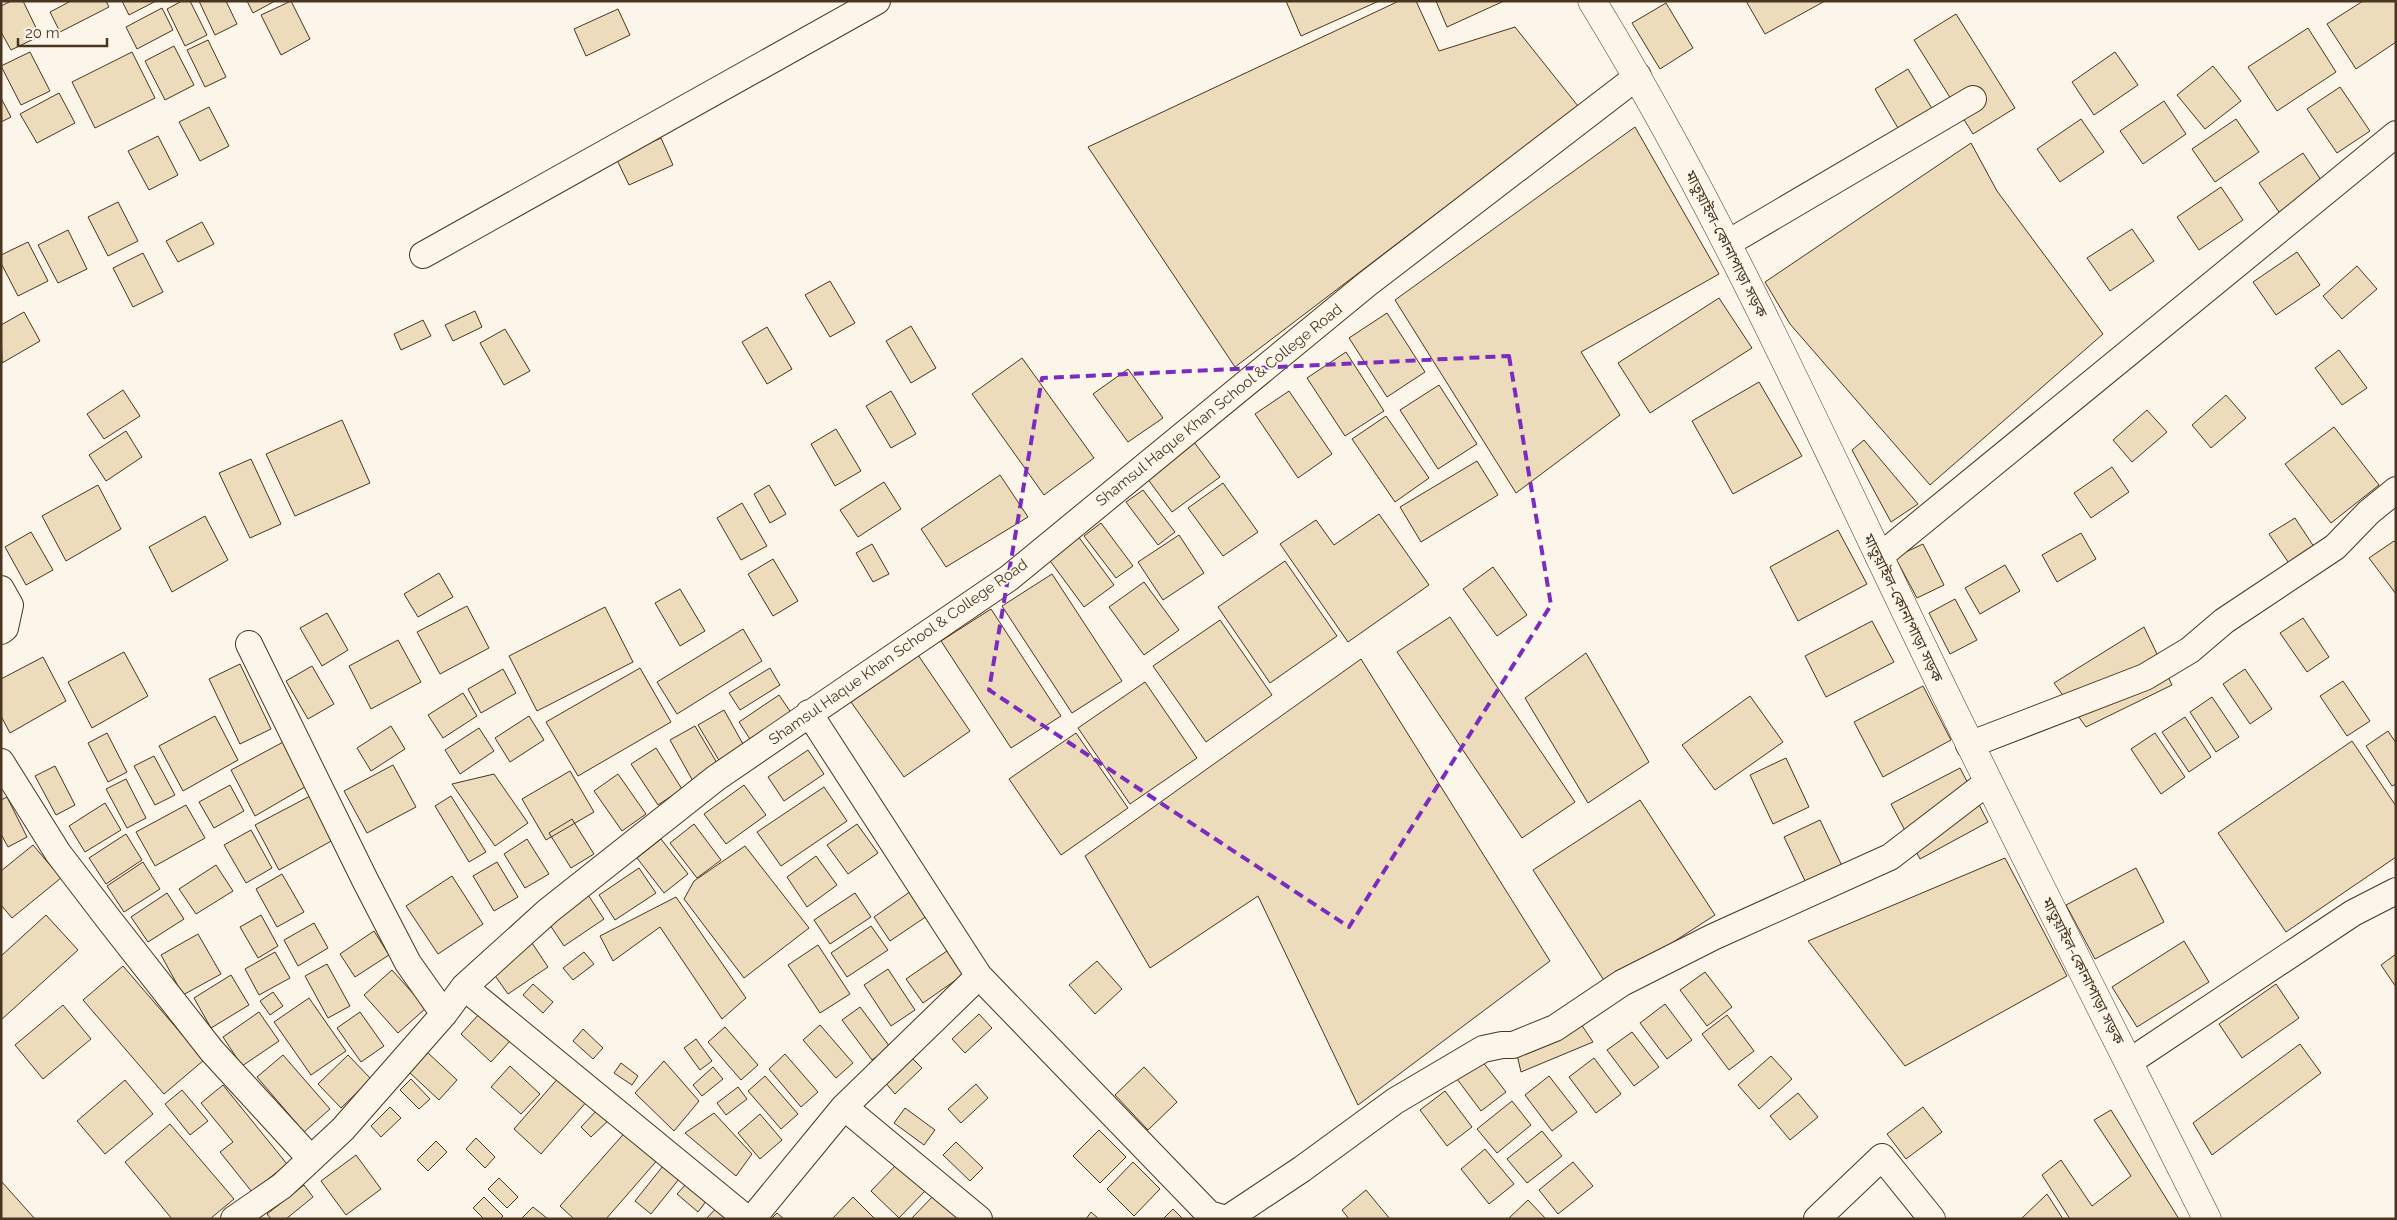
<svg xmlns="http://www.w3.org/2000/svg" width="2397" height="1220" font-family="Raleway,'Noto Sans Bengali',sans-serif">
<rect width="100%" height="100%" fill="#fbf6e9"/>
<path fill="#ecdcbc" stroke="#4a3520" d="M 11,1 L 23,1 L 40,36 L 11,50 L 1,32 L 1,6 Z
M 71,1 L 106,1 L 109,7 L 60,32 L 50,12 Z
M 122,1 L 156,1 L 129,15 Z
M 182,1 L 190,1 L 207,35 L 185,46 L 167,9 Z
M 199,1 L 226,1 L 237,24 L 215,35 Z
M 247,1 L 275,1 L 253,13 Z
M 291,1 L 310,39 L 281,55 L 261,15 Z
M 1286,1 L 1379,1 L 1301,36 Z
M 1399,1 L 1416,1 L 1439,51 L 1515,27 L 1578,106 L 1235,367 L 1088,147 Z
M 1436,1 L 1504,1 L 1447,27 Z
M 1746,1 L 1825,1 L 1765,34 Z
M 2363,1 L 2396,1 L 2396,42 L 2356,69 L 2327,24 Z
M 1666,3 L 1693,48 L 1660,69 L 1632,23 Z
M 162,8 L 173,30 L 137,49 L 126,27 Z
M 618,9 L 630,35 L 586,56 L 574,29 Z
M 1956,14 L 2015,108 L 1973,134 L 1914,40 Z
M 2308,28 L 2336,72 L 2277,111 L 2248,67 Z
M 208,40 L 226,77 L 205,87 L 187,50 Z
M 174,46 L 194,85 L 165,100 L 145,61 Z
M 30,52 L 50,91 L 21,105 L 1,66 Z
M 132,52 L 155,98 L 95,128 L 72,82 Z
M 2115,52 L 2138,85 L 2094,115 L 2072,82 Z
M 2213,66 L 2241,101 L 2205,129 L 2177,95 Z
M 1908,69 L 1936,115 L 1902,135 L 1875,89 Z
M 2340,87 L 2370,131 L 2337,153 L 2307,109 Z
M 59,93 L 75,123 L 37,143 L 20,114 Z
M 1,98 L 11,117 L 1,122 Z
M 2164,101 L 2186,134 L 2143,164 L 2120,131 Z
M 209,107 L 229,146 L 200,161 L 179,122 Z
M 2081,119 L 2104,152 L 2060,182 L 2037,149 Z
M 2236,119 L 2259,152 L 2215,182 L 2192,149 Z
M 1635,127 L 1719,274 L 1581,352 L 1620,415 L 1516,493 L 1395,300 Z
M 158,136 L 178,175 L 149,190 L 128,151 Z
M 661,138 L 673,165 L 629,185 L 616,158 Z
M 1971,143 L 1997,191 L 2103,334 L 1930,485 L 1790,324 L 1765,282 Z
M 2303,153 L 2325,186 L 2281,215 L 2259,183 Z
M 2221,187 L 2243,220 L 2199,250 L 2177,217 Z
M 118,202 L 138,241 L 108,256 L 88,217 Z
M 202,222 L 214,244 L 178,262 L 166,241 Z
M 2132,229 L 2154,261 L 2110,291 L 2087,258 Z
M 68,230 L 87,269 L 58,283 L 38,245 Z
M 28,242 L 48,281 L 18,296 L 1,263 L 1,255 Z
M 2297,252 L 2320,285 L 2276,315 L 2253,282 Z
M 143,253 L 163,292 L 133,307 L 113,268 Z
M 2357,266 L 2377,289 L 2342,319 L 2323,296 Z
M 830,281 L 855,323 L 830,337 L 805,295 Z
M 1719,298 L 1752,348 L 1650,413 L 1618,363 Z
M 475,311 L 482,327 L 453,341 L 445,325 Z
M 24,312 L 40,341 L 2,363 L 1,325 Z
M 1387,313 L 1425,372 L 1387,397 L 1349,338 Z
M 423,320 L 431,336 L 401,350 L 394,334 Z
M 911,326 L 936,368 L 911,383 L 886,341 Z
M 767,327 L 792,369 L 767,384 L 742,342 Z
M 505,329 L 530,371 L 504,385 L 480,343 Z
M 2339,350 L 2367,388 L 2342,405 L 2315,368 Z
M 1346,352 L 1384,411 L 1345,436 L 1307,378 Z
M 1022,358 L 1094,458 L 1044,495 L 972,394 Z
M 1128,369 L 1163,418 L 1128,442 L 1093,394 Z
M 1759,382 L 1802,456 L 1733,494 L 1692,421 Z
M 1439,385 L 1477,444 L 1438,469 L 1400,410 Z
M 123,390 L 140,416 L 104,439 L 87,414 Z
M 891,391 L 916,434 L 891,448 L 866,406 Z
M 1289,391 L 1332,454 L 1298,478 L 1255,414 Z
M 2226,395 L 2246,418 L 2211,448 L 2192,425 Z
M 2147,410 L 2167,432 L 2132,462 L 2113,440 Z
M 1386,416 L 1429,478 L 1395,502 L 1352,439 Z
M 342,420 L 370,483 L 295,516 L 266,454 Z
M 2334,427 L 2379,485 L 2331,523 L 2285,464 Z
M 836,429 L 861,471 L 835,486 L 811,444 Z
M 126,431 L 142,457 L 106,481 L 89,455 Z
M 1864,440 L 1918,504 L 1891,522 L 1852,450 Z
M 1194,442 L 1220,477 L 1172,512 L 1147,478 Z
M 251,459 L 281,524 L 250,538 L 219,473 Z
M 1477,461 L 1498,495 L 1421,542 L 1400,507 Z
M 2112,467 L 2129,492 L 2091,518 L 2074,493 Z
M 1000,475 L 1028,517 L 946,567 L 921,529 Z
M 884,482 L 901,509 L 858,537 L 840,510 Z
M 1223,483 L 1258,532 L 1223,556 L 1188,508 Z
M 98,485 L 121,529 L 66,561 L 42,516 Z
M 769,485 L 786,514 L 770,523 L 754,494 Z
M 1143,490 L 1175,532 L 1158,545 L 1126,502 Z
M 742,503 L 767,546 L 741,560 L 717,518 Z
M 1379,514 L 1429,585 L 1348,642 L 1280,544 L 1316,520 L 1334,545 Z
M 205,516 L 228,560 L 172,592 L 149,547 Z
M 2295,518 L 2320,556 L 2295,572 L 2269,534 Z
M 1101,523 L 1133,566 L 1116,578 L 1084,536 Z
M 1838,530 L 1867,584 L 1798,621 L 1770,567 Z
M 31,532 L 53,570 L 26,585 L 5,547 Z
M 1075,532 L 1114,585 L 1084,607 L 1045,554 Z
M 2081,533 L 2096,559 L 2057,582 L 2042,555 Z
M 1179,535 L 1204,573 L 1163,600 L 1138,562 Z
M 2394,541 L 2396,543 L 2396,594 L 2369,558 Z
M 872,544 L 889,574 L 873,582 L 856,553 Z
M 1923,544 L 1944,585 L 1917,598 L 1895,557 Z
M 773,559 L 798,601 L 773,616 L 748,574 Z
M 1285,561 L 1337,636 L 1270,683 L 1218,607 Z
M 2005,565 L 2020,591 L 1980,614 L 1965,588 Z
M 1493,567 L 1527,615 L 1497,636 L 1463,589 Z
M 439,573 L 453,597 L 418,617 L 404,594 Z
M 1052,574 L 1122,681 L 1072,713 L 1002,606 Z
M 1144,582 L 1179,630 L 1144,655 L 1109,607 Z
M 680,589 L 705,631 L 680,646 L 655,603 Z
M 1955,599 L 1977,640 L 1950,654 L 1929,613 Z
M 467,606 L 489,648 L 440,674 L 417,632 Z
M 605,607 L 633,662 L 537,711 L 509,656 Z
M 991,609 L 1061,716 L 1011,748 L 941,641 Z
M 327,613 L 348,650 L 322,666 L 300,628 Z
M 1450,617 L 1575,802 L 1522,838 L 1397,652 Z
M 2303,618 L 2329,657 L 2307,672 L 2280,633 Z
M 1220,620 L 1272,695 L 1206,742 L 1153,666 Z
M 1872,621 L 1894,662 L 1826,697 L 1805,656 Z
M 2144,627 L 2172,685 L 2086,727 L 2054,683 Z
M 743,629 L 762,661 L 677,714 L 657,682 Z
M 398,640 L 421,682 L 371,709 L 349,666 Z
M 124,652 L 148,696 L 92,728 L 68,682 Z
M 1586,653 L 1649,762 L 1588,803 L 1525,698 Z
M 918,655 L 970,731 L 904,777 L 851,702 Z
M 43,657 L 66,701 L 10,733 L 1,716 L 1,679 Z
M 1361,659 L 1550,961 L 1358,1105 L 1258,896 L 1150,968 L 1085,856 Z
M 240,664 L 271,729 L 240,744 L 209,679 Z
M 312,666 L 334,704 L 308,719 L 286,681 Z
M 640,668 L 671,722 L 578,776 L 546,722 Z
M 770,668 L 780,685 L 740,710 L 729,693 Z
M 503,669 L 516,693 L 481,713 L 468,689 Z
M 2245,669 L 2272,709 L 2250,724 L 2223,684 Z
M 2343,681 L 2370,721 L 2347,736 L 2320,696 Z
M 1145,682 L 1197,758 L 1130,804 L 1078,728 Z
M 1923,686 L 1951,740 L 1883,777 L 1854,722 Z
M 463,693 L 477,716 L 443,738 L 428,715 Z
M 779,695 L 796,720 L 755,747 L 739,722 Z
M 1750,696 L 1783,742 L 1715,790 L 1682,745 Z
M 2212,697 L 2239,737 L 2216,752 L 2190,712 Z
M 724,710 L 748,753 L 723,767 L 698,725 Z
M 215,716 L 238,760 L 183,791 L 159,746 Z
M 529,716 L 544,740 L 510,762 L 495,738 Z
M 2185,717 L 2211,757 L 2189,772 L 2162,732 Z
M 391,726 L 405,749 L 371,771 L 357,748 Z
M 695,726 L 720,768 L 694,783 L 670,740 Z
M 479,728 L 494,751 L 460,774 L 445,750 Z
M 2388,731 L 2396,743 L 2396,784 L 2392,786 L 2366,746 Z
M 107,733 L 127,772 L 108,782 L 88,743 Z
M 1076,733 L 1128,808 L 1061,855 L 1009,779 Z
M 2155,733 L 2185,777 L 2161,794 L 2131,749 Z
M 287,740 L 310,784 L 255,816 L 231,770 Z
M 2352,741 L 2396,806 L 2396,857 L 2286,932 L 2218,833 Z
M 656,748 L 682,789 L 658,805 L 631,764 Z
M 808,750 L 824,774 L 784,801 L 768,777 Z
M 154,756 L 175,795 L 155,805 L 134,766 Z
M 1786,758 L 1809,807 L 1773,824 L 1750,775 Z
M 393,765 L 416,807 L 367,833 L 344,791 Z
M 55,766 L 75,805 L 56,815 L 35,776 Z
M 1960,768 L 1988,822 L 1920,859 L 1891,804 Z
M 570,771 L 594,812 L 546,840 L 522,799 Z
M 494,774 L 528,823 L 495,846 L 452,784 Z
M 618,774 L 646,814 L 622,831 L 594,791 Z
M 126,779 L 146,818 L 127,828 L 106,789 Z
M 230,785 L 244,811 L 214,828 L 199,802 Z
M 744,785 L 766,815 L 726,844 L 704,814 Z
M 824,787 L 847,821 L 781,866 L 757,832 Z
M 312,795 L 335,839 L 279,870 L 255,825 Z
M 451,796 L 486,852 L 469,862 L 435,806 Z
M 7,797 L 27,837 L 8,847 L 1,834 L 1,800 Z
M 1640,800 L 1715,915 L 1607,985 L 1533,870 Z
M 105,803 L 121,830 L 85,852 L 69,826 Z
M 186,805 L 205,838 L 155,866 L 136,832 Z
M 572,819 L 594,854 L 571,868 L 549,833 Z
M 1820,820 L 1843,868 L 1807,885 L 1784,837 Z
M 694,824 L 721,860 L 697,878 L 670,843 Z
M 857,824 L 878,853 L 848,874 L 827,845 Z
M 251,830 L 272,868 L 246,883 L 224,845 Z
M 126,834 L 142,860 L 106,884 L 89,858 Z
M 527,839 L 549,874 L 525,888 L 504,854 Z
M 661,839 L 688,874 L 664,893 L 637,858 Z
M 33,845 L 61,878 L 12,918 L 1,905 L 1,871 Z
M 745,846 L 809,928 L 744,978 L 684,899 L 694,881 Z
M 816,856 L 837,885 L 807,907 L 787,877 Z
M 2005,858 L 2067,976 L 1905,1066 L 1808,941 Z
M 143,862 L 160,889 L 124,912 L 107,886 Z
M 497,862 L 518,897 L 494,911 L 473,876 Z
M 216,865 L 233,891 L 196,914 L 179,889 Z
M 639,868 L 656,893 L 615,920 L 599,895 Z
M 2136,868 L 2164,922 L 2095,959 L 2066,905 Z
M 282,874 L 304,912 L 277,927 L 256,889 Z
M 452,876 L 483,924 L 438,954 L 406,906 Z
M 914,889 L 930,914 L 890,941 L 874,917 Z
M 167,893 L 184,919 L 148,942 L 131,917 Z
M 855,893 L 871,917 L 830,944 L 814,920 Z
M 588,895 L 604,919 L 564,946 L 548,922 Z
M 676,897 L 746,998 L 722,1019 L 660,927 L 613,961 L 600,936 Z
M 46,915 L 78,950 L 1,1020 L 1,956 Z
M 261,915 L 278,946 L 258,958 L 240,927 Z
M 314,923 L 328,948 L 298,966 L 284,940 Z
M 871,926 L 888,950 L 847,977 L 831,953 Z
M 374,931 L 389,955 L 355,977 L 340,954 Z
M 198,934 L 221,974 L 183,995 L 161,955 Z
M 2184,941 L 2209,982 L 2137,1027 L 2112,987 Z
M 532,943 L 548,967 L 508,994 L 491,970 Z
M 818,945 L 850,994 L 820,1013 L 788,965 Z
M 947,951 L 963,975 L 923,1003 L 906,979 Z
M 275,952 L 290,978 L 259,995 L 245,969 Z
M 584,952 L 594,964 L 573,980 L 563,968 Z
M 2396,954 L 2396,987 L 2381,965 Z
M 1097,961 L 1122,989 L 1095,1014 L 1069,985 Z
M 327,964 L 350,1006 L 328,1018 L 305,976 Z
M 123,966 L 204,1060 L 164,1094 L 83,1000 Z
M 888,969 L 915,1010 L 891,1026 L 864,985 Z
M 392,970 L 426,1008 L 398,1033 L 364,995 Z
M 1705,972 L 1732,1007 L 1707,1026 L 1680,990 Z
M 231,975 L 249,1005 L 211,1028 L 194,998 Z
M 533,984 L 553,1002 L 543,1013 L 523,995 Z
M 2276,984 L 2299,1018 L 2242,1058 L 2219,1024 Z
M 273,992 L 283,1006 L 270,1015 L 260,1001 Z
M 309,998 L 346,1051 L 311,1075 L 274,1022 Z
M 1665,1004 L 1692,1040 L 1667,1059 L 1640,1023 Z
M 63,1005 L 91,1039 L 43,1079 L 15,1045 Z
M 860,1007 L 890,1047 L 872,1060 L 842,1020 Z
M 259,1012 L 279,1041 L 242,1066 L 223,1037 Z
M 360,1012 L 384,1046 L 361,1062 L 337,1028 Z
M 480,1013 L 510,1041 L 491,1062 L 461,1034 Z
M 979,1014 L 992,1028 L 965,1053 L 952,1039 Z
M 1727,1015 L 1754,1051 L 1729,1070 L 1702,1034 Z
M 1579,1021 L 1593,1042 L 1521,1072 L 1515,1046 Z
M 820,1025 L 853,1063 L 836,1078 L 803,1040 Z
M 725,1027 L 758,1065 L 741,1080 L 708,1042 Z
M 583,1029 L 603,1048 L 593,1059 L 573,1041 Z
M 1632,1032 L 1659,1067 L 1634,1086 L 1607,1050 Z
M 696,1039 L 712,1061 L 700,1070 L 684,1048 Z
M 2300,1044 L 2321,1073 L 2212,1155 L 2193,1123 Z
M 427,1052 L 457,1080 L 439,1100 L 409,1072 Z
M 785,1054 L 818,1092 L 801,1107 L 769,1069 Z
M 283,1055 L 330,1109 L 304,1132 L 257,1077 Z
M 348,1055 L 371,1079 L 341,1108 L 318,1084 Z
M 909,1055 L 922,1068 L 895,1094 L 883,1080 Z
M 1771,1056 L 1792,1079 L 1759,1109 L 1738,1085 Z
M 1479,1057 L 1506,1092 L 1481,1111 L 1454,1075 Z
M 1594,1058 L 1621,1094 L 1596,1113 L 1569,1077 Z
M 664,1061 L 699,1101 L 674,1131 L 635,1093 Z
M 621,1063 L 638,1076 L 632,1085 L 614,1073 Z
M 510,1066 L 540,1094 L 521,1114 L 491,1087 Z
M 713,1067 L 723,1079 L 702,1096 L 693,1085 Z
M 1144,1067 L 1177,1102 L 1148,1130 L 1115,1095 Z
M 560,1076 L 588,1100 L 541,1154 L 514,1129 Z
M 765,1076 L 798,1114 L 781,1129 L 748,1091 Z
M 1549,1076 L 1577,1112 L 1552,1131 L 1525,1095 Z
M 411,1079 L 430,1099 L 419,1109 L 400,1090 Z
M 125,1080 L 153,1114 L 105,1154 L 77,1121 Z
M 976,1084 L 988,1098 L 961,1123 L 948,1109 Z
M 223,1085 L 287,1164 L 252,1192 L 220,1152 L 233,1142 L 201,1103 Z
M 738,1087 L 747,1099 L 726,1115 L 717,1103 Z
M 182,1090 L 208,1121 L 190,1135 L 165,1104 Z
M 1445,1091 L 1472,1127 L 1447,1146 L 1420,1110 Z
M 1798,1093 L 1818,1117 L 1790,1140 L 1770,1116 Z
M 1512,1101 L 1531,1125 L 1497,1153 L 1477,1129 Z
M 390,1107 L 401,1118 L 381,1137 L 371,1126 Z
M 600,1107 L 610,1119 L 591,1137 L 581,1127 Z
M 1923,1107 L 1942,1132 L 1906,1159 L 1887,1134 Z
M 905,1108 L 935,1130 L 924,1145 L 894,1123 Z
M 2111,1110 L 2179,1219 L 2070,1219 L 2042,1175 L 2061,1160 L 2092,1206 L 2131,1176 L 2094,1120 Z
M 714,1113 L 752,1154 L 736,1176 L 685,1133 Z
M 760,1114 L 782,1140 L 760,1159 L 738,1133 Z
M 170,1124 L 234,1199 L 210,1219 L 172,1219 L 125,1162 Z
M 628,1129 L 660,1157 L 606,1219 L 574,1219 L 560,1206 Z
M 1099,1130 L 1126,1157 L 1100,1183 L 1073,1156 Z
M 1542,1131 L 1562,1156 L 1527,1183 L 1507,1159 Z
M 476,1138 L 495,1157 L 485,1168 L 466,1149 Z
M 436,1141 L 447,1152 L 428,1171 L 417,1160 Z
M 956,1142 L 983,1168 L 970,1181 L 943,1155 Z
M 1485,1149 L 1514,1184 L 1489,1204 L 1461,1169 Z
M 356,1155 L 381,1189 L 346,1215 L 321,1181 Z
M 1133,1162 L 1160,1189 L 1134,1216 L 1107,1189 Z
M 1573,1162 L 1593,1186 L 1558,1214 L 1539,1190 Z
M 897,1164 L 925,1191 L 899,1218 L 871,1191 Z
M 663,1166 L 679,1179 L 651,1214 L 635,1201 Z
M 499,1178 L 518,1197 L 507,1208 L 488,1189 Z
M 1,1181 L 35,1219 L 1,1219 Z
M 687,1183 L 707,1200 L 698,1212 L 677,1194 Z
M 304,1185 L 313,1197 L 286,1219 L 271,1219 L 267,1214 Z
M 1366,1190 L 1390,1219 L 1349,1219 L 1342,1210 Z
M 935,1194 L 961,1219 L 911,1219 Z
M 2047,1194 L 2063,1219 L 2021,1219 Z
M 484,1197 L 503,1216 L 500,1219 L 484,1219 L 473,1208 Z
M 853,1197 L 875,1219 L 832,1219 Z
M 1528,1200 L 1546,1219 L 1508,1219 Z
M 723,1201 L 727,1219 L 706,1219 Z
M 533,1207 L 548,1219 L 521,1219 Z
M 1173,1209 L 1183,1219 L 1163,1219 Z
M 1091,1212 L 1099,1219 L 1086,1219 Z
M 777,1213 L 784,1219 L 771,1219 Z"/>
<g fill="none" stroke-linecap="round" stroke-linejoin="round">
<defs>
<path id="street" d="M 1728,243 L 1973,99
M 423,255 L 877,1
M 1879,557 L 2396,134
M 1,589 L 10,605 L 5,628 L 1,631
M 249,644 L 366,882 L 408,963 L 444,1014
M 809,713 L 979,976 L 1209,1214 L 1226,1219
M 1969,745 L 2145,677 L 2190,650 L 2224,621 L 2335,547 L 2369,512 L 2396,490
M 1,762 L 58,853 L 110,921 L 212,1051 L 311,1159
M 464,987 L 747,1219
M 2129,1062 L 2353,913 L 2396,891
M 844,1107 L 979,1219
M 234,1219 L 282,1186 L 343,1129 L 444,1014 L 464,987 L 548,911 L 716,778 L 1009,578 L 1367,284 L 1638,76
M 752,1219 L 844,1107 L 979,976
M 1227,1219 L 1302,1169 L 1395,1101 L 1483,1049 L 1502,1045 L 1513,1045 L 1555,1028 L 1622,983 L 1713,937 L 1890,857 L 1988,782
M 1817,1219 L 1882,1157 L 1932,1219"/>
<path id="secondary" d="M 1592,1 C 1715,202 1812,417 1914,629 C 2009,827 2109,1023 2207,1219"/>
</defs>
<use href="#street" stroke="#4a3520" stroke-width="28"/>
<use href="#secondary" stroke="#4a3520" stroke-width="29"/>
<use href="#street" stroke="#fbf6e9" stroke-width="26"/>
<use href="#secondary" stroke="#fbf6e9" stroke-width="28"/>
</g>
<path fill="none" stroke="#7b2cbf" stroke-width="4" stroke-dasharray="10 6" stroke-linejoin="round" d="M 1509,356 L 1551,605 L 1349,927 L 989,690 L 1042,378 Z"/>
<g text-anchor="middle" stroke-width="4" stroke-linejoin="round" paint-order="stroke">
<g font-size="15" fill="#4a3520" stroke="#fbf6e9">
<text transform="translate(1726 244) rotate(63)" y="5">মাতুয়াইল-কোনাপাড়া সড়ক</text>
<text transform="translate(1219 405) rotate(-39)" y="5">Shamsul Haque Khan School &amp; College Road</text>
<text transform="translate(1903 608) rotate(64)" y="5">মাতুয়াইল-কোনাপাড়া সড়ক</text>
<text transform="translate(898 652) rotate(-35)" y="5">Shamsul Haque Khan School &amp; College Road</text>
<text transform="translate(2083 971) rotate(63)" y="5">মাতুয়াইল-কোনাপাড়া সড়ক</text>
</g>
</g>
<rect width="2397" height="1220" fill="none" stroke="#4a3520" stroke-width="5"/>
<path d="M18 38v8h89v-8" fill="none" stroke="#4a3520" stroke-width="2.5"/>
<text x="25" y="38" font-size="15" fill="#4a3520" stroke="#fbf6e9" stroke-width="4" paint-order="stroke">20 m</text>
</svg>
